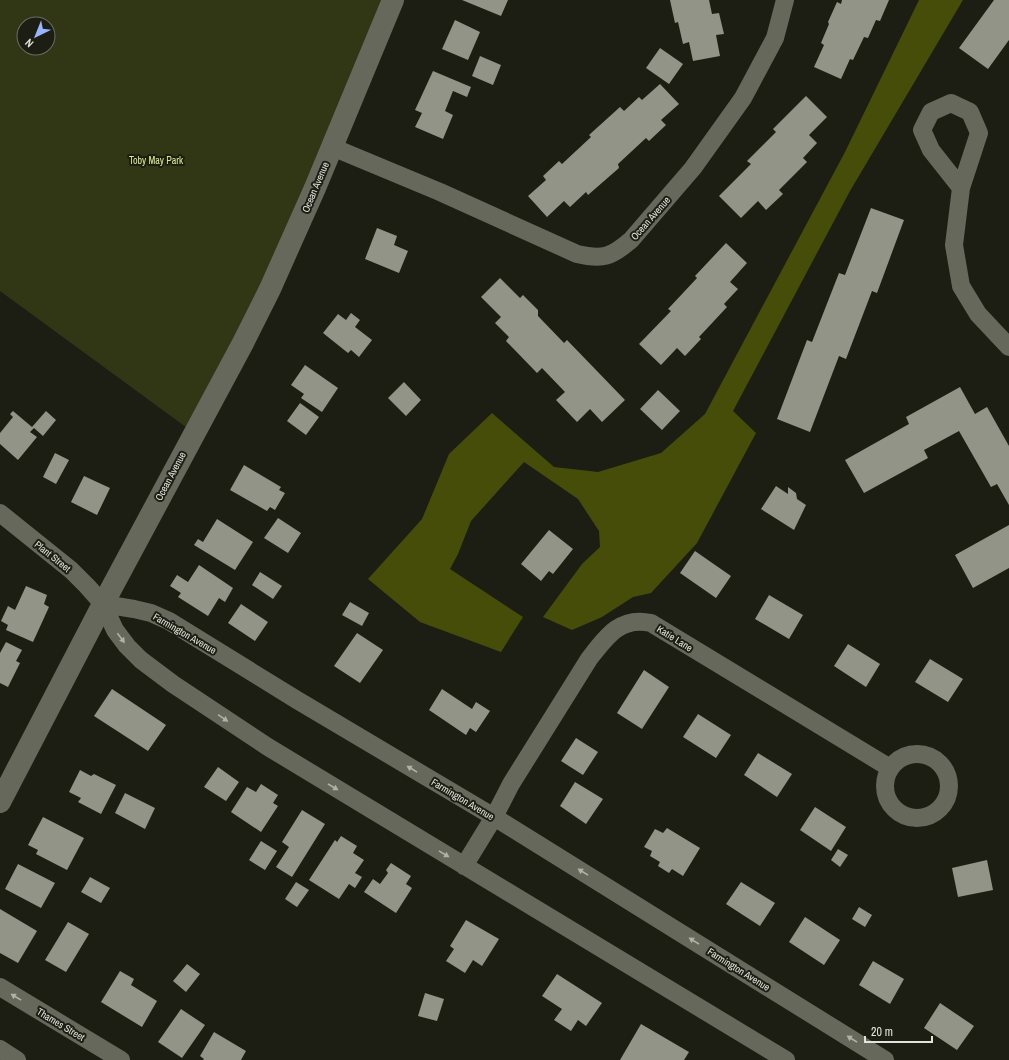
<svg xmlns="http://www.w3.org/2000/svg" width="1009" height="1060" font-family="'Archivo Narrow',sans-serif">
<rect width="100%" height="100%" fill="#1c1e14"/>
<path fill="#313614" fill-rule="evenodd" d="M 0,0 L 393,0 L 194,433 L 0,291 ZM 24,24 L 48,24 L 48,48 L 24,48 Z"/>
<path fill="#454d08" d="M 919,0 L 963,0 L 850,191 L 733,411 L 756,433 L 697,543 L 651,593 L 633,597 L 602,617 L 572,630 L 543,617 L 582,564 L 600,547 L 599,531 L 578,499 L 524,462 L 471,521 L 458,554 L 450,569 L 523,617 L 501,652 L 420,622 L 368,579 L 422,519 L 449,454 L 492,413 L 554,467 L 598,472 L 661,453 L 705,414 L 845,152 Z"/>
<path fill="#929487" d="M 462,0 L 508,0 L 501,16 Z
M 670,0 L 709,0 L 712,14 L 719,13 L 724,34 L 716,35 L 720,56 L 693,61 L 689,42 L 683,44 L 678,22 L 675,23 Z
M 842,0 L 889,0 L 880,21 L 876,20 L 868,38 L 864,37 L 853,60 L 850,59 L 841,79 L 814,67 L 824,45 L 821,43 L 829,24 L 828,22 L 837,2 L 841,4 Z
M 994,0 L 1009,0 L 1009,40 L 988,69 L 959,48 Z
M 455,20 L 480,32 L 468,60 L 442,49 Z
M 660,48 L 683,64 L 669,84 L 646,68 Z
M 480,56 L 501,65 L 493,85 L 472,76 Z
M 433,71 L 471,87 L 467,97 L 453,91 L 445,111 L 453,115 L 443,139 L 415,127 L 422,113 L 415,110 Z
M 660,84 L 679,104 L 661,120 L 666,125 L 649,141 L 646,138 L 618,164 L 619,168 L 588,195 L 586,192 L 570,207 L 564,201 L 547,217 L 528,196 L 546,180 L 543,176 L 559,161 L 562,164 L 591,137 L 589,135 L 620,107 L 624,111 L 639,97 L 642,100 Z
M 806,96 L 827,117 L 809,135 L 817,143 L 803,158 L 807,162 L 779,190 L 783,194 L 766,210 L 758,201 L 741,218 L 719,196 L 751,164 L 747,161 L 776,132 L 773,129 Z
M 871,208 L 904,220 L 877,293 L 872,291 L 846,359 L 839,356 L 810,432 L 777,419 L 807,340 L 812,342 L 839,273 L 845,275 Z
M 377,228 L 397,236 L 394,245 L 408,251 L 399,273 L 365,259 Z
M 726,243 L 747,263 L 730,282 L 738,289 L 724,304 L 727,307 L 699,337 L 701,339 L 685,356 L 677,348 L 661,365 L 639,344 L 671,311 L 668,309 L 697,278 L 695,276 Z
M 500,278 L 520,298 L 523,295 L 538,310 L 538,316 L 564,343 L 567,340 L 625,400 L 602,422 L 590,409 L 577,422 L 556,400 L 565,392 L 542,368 L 537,373 L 506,341 L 509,337 L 495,323 L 501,317 L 481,297 Z
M 351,313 L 360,320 L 355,327 L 372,340 L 359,357 L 351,350 L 348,353 L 323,333 L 338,314 L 346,320 Z
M 305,365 L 338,388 L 322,412 L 301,398 L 304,394 L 291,385 Z
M 404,382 L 421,400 L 406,416 L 388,398 Z
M 960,387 L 975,414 L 987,407 L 1009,446 L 1009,505 L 997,484 L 991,487 L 959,431 L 924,450 L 928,458 L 864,493 L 845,460 L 909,424 L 906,417 Z
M 658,390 L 680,411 L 662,430 L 640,409 Z
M 300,403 L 319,417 L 306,435 L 287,421 Z
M 13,411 L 32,427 L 46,411 L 56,420 L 43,436 L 34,428 L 30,432 L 37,437 L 18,460 L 0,444 L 0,433 L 13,417 L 10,414 Z
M 55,453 L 69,460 L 56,484 L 43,477 Z
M 244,465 L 281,487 L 279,490 L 285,493 L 275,510 L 270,507 L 267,511 L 230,490 Z
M 84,476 L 110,488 L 97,515 L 71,502 Z
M 776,486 L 788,494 L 788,487 L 796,493 L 797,499 L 806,505 L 794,530 L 761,509 Z
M 278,518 L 301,533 L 288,553 L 264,538 Z
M 217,519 L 253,542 L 235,570 L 194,545 L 198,539 L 203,542 Z
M 1009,525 L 1009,568 L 973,588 L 955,555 Z
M 549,530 L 573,549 L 553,574 L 549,571 L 541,581 L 521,564 Z
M 695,551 L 731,576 L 716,598 L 680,573 Z
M 199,565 L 233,588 L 225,602 L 219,598 L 208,616 L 178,597 L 181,593 L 170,586 L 177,575 L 188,582 Z
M 260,572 L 282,586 L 273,599 L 252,585 Z
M 26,586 L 47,595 L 44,604 L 49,607 L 33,642 L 6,630 L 8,625 L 1,621 L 8,606 L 15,610 Z
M 769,595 L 803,615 L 789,639 L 755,619 Z
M 350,602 L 369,613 L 362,626 L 342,615 Z
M 241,604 L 268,622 L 255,641 L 228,623 Z
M 357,633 L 383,650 L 360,683 L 334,666 Z
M 6,642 L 22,650 L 16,661 L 20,663 L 8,687 L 0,683 L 0,653 Z
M 848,644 L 880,664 L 866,687 L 834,666 Z
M 930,659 L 963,679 L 948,702 L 915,682 Z
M 644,670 L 669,687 L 642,729 L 617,713 Z
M 112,689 L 166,725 L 148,751 L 94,716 Z
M 442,689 L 472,709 L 476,702 L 490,711 L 476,732 L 470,728 L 466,735 L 429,710 Z
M 698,714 L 731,735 L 716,758 L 683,737 Z
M 576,738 L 598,752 L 583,775 L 561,761 Z
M 758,753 L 792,774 L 777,797 L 744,775 Z
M 218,767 L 239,782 L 226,801 L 204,787 Z
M 80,770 L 91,776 L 94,774 L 116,785 L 101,814 L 78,802 L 81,798 L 69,792 Z
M 575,782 L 603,799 L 586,824 L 560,806 Z
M 261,784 L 278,795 L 273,803 L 278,806 L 261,832 L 231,812 L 247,787 L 256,792 Z
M 125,793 L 155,808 L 145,829 L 115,813 Z
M 815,807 L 846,827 L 831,851 L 800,830 Z
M 302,810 L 325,824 L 292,877 L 276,867 L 289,847 L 282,842 Z
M 43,817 L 84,838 L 67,870 L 36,854 L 38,850 L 28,845 Z
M 667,828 L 700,848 L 683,876 L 672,869 L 669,873 L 658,866 L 660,862 L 650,856 L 652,851 L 644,847 L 655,829 L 663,833 Z
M 341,836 L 357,846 L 353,853 L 364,860 L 355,873 L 362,877 L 355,888 L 349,884 L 339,899 L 309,880 L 335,840 L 337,842 Z
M 261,841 L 277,851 L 265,870 L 249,860 Z
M 838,849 L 848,855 L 840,867 L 831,860 Z
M 987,860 L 993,890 L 958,897 L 952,868 Z
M 391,863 L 411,876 L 406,884 L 412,888 L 396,913 L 364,892 L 373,879 L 380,884 L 388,873 L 386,870 Z
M 18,864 L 55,883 L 41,908 L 5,889 Z
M 90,877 L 110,888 L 101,903 L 81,892 Z
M 296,882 L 309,890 L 297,907 L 285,899 Z
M 741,882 L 775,903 L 760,926 L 726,904 Z
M 859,907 L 872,915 L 865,927 L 852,919 Z
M 0,909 L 37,931 L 18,963 L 0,953 Z
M 805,917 L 840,940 L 824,965 L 789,942 Z
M 466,920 L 499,939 L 482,966 L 473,960 L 465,973 L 446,961 L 454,949 L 450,946 Z
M 68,922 L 89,934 L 66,972 L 45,960 Z
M 873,961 L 904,979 L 890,1004 L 859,985 Z
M 187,964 L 200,974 L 186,992 L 173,981 Z
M 120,971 L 134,979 L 131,985 L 157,1001 L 142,1027 L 101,1002 Z
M 557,974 L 602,1003 L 586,1026 L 578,1020 L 571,1031 L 554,1020 L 562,1009 L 542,996 Z
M 425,993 L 444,999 L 437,1021 L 418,1016 Z
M 940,1003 L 974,1026 L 957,1050 L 924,1028 Z
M 181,1009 L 205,1025 L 182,1058 L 158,1042 Z
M 641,1024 L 689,1052 L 684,1060 L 620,1060 Z
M 214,1032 L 246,1051 L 241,1060 L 203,1060 L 204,1059 L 200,1056 Z"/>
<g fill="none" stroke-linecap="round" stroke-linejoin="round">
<path stroke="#66685c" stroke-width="18" d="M 332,147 L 440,192 L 577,254 C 603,260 611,257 631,240 L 693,168 L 743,98 L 775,38 L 785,0
M 961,188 L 931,150 L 922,130 L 931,112 L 951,103 L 970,112 L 979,133 L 961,188 L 954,245 L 961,286 L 978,314 L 1009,347
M 0,513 L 71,570 L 87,586 L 103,604 L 115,630 L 127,646 L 141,660 L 173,684 L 268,747 L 786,1060
M 103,604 L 134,609 L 151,613 L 169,621 L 297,700 L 494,817 L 885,1060
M885 786a32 32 0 1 1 64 0a32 32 0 1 1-64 0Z
M 464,866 L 494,817 L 511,784 L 589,659 C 606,637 620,616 651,623 L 890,768
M 0,987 L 121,1060
M 0,1049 L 17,1060"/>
<path stroke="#66685c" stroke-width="22" d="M 0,802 L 103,604 L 243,343 L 270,289 L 315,188 L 393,0"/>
</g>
<defs><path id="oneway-solid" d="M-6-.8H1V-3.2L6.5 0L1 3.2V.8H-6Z"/></defs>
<g fill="#b0b2a9">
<use href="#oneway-solid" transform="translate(121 638) rotate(53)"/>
<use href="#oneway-solid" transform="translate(223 718) rotate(34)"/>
<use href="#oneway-solid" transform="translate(412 769) rotate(-149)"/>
<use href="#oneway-solid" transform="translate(333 787) rotate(31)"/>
<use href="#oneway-solid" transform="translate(444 854) rotate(31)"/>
<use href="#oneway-solid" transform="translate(583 872) rotate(-148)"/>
<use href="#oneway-solid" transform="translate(694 941) rotate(-148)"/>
<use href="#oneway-solid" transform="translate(16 997) rotate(-149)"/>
<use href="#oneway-solid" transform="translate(852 1039) rotate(-148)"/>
</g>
<g text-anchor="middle" stroke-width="4" stroke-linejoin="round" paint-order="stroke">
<g font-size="10" fill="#dae98d" stroke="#1c1e14">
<text x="156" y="164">Toby May Park</text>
</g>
<g font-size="10" fill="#e2e3dc" stroke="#1c1e14">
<text transform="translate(315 187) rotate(-67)" y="4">Ocean Avenue</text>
<text transform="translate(650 218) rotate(-49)" y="4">Ocean Avenue</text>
<text transform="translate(170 476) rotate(-62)" y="4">Ocean Avenue</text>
<text transform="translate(53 556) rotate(39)" y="4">Plant Street</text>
<text transform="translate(185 633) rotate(30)" y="4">Farmington Avenue</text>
<text transform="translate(675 638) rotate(32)" y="4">Katie Lane</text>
<text transform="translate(463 799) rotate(31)" y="4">Farmington Avenue</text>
<text transform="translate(739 969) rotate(32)" y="4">Farmington Avenue</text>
<text transform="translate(61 1024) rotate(31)" y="4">Thames Street</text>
</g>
</g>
<g transform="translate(36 36) rotate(223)"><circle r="19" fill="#1c1e14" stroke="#6b6d64"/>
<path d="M0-3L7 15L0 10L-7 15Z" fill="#97b6fd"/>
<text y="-6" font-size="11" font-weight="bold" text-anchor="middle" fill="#e2e3dc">N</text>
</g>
<path d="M865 1036v6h67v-6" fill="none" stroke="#e2e3dc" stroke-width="2"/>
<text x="871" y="1036" font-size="12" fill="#e2e3dc" stroke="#1c1e14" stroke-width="3" paint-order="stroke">20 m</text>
</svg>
